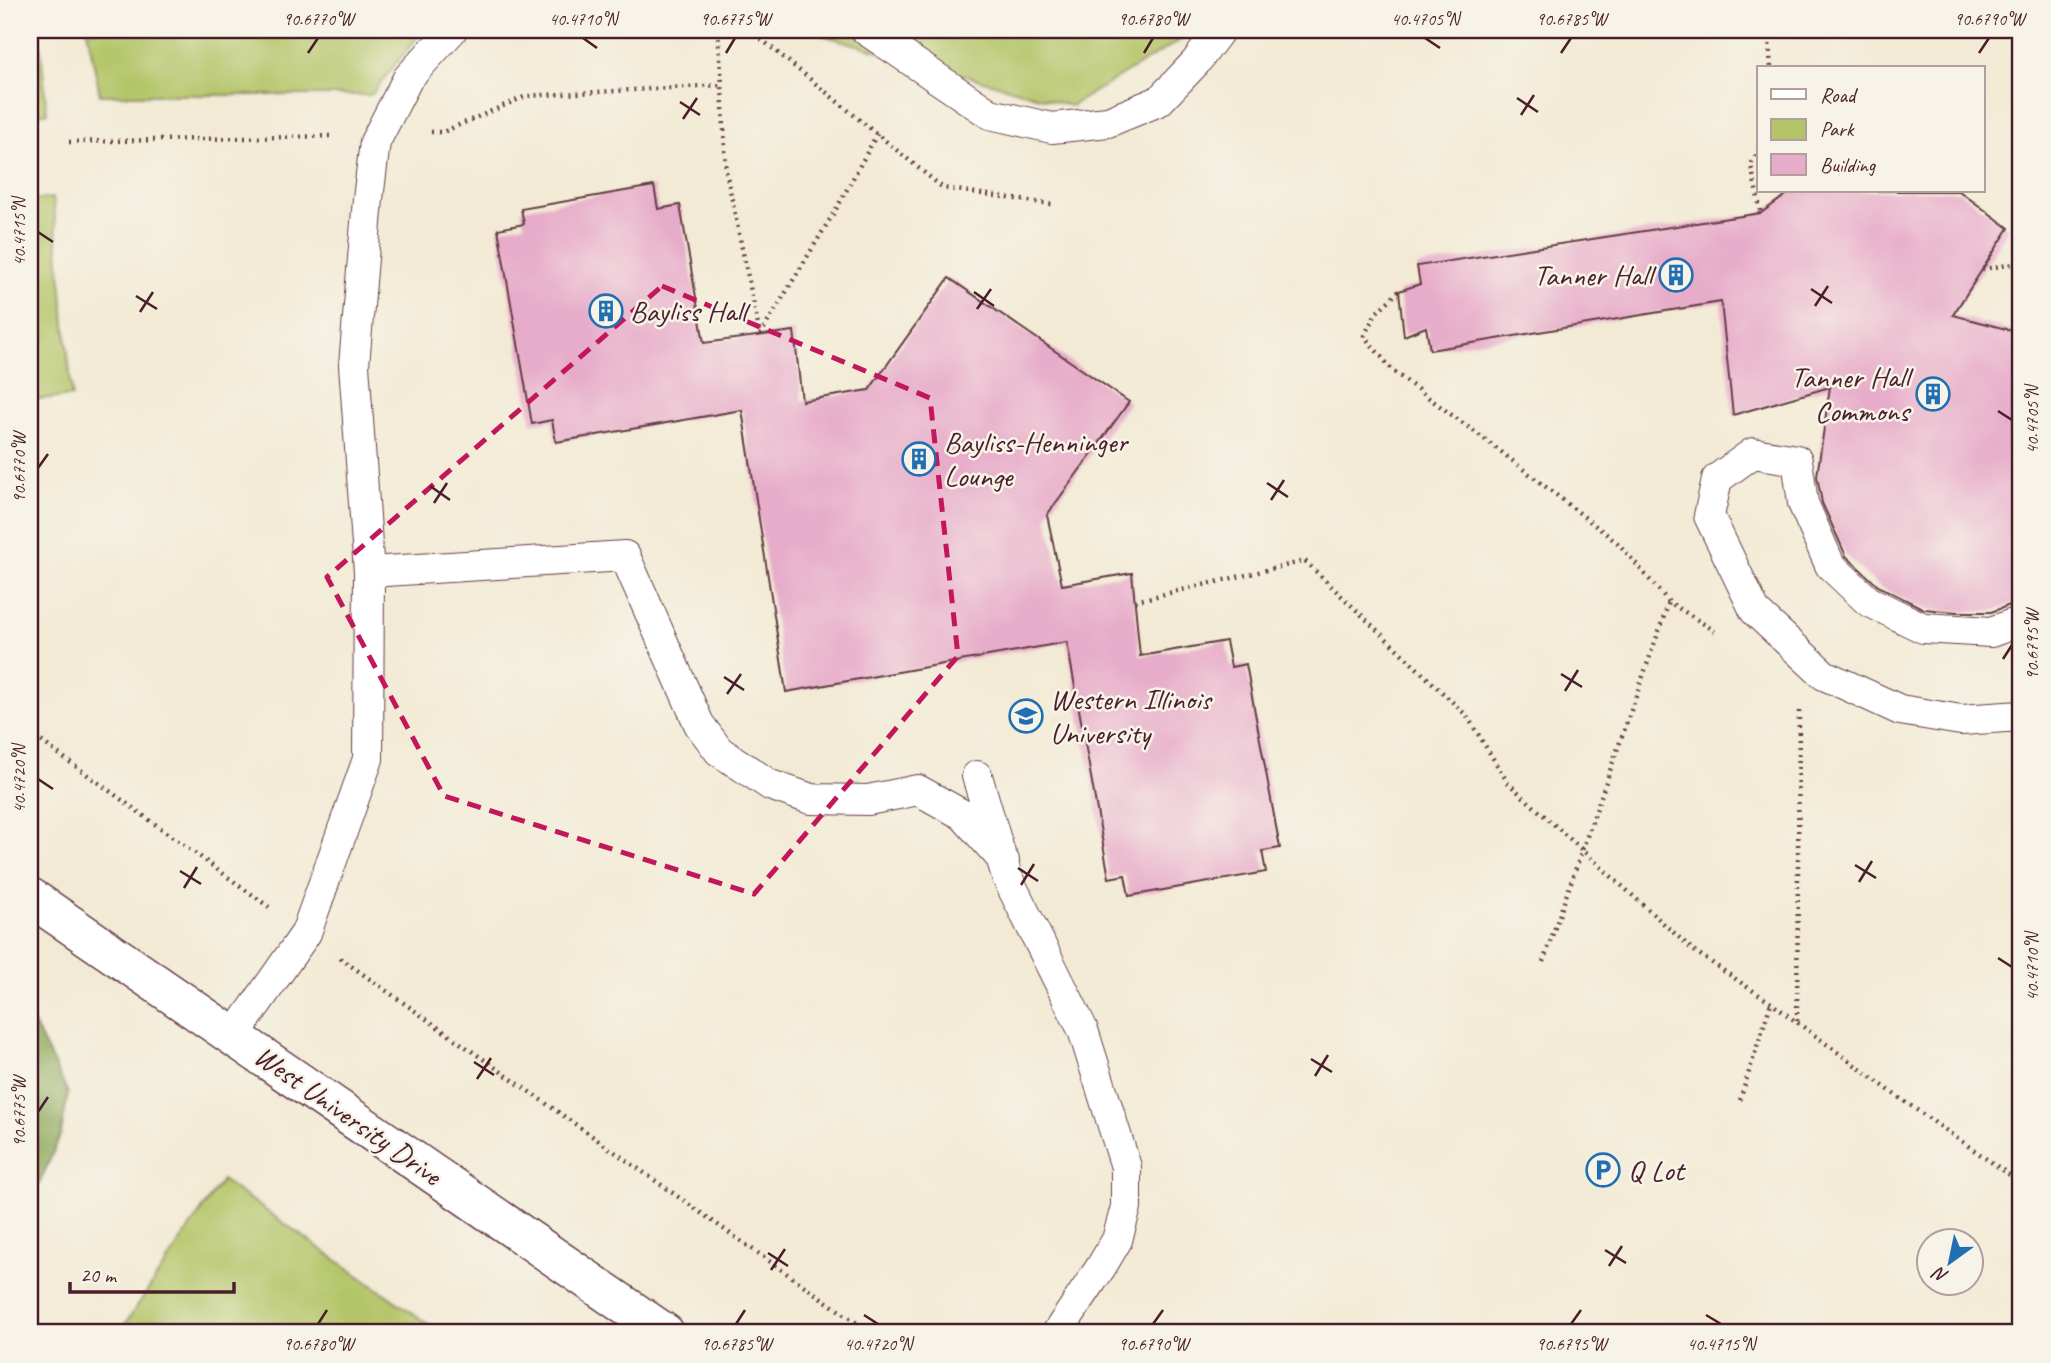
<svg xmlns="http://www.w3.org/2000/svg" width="2051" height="1363" font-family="Caveat,sans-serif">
<rect width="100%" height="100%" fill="#f7f3e8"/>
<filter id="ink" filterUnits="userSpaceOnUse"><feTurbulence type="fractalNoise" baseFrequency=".0143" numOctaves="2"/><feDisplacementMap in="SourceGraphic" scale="14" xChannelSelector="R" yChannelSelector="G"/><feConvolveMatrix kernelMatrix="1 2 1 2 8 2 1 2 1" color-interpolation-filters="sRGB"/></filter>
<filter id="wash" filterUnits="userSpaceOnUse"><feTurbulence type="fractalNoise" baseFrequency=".00686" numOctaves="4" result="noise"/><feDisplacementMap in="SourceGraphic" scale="28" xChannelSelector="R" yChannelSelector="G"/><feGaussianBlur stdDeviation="1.57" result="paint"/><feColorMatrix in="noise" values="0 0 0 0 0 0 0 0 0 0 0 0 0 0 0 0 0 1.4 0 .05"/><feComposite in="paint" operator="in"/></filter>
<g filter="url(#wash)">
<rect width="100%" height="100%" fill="#f2ead4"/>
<path fill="#b3c568" stroke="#7e724a" stroke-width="2" d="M 30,30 L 39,30 L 47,113 L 30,114 Z
M 87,30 L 423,30 L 371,95 L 100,95 Z
M 805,30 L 1192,30 L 1187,36 L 1071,106 Z
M 53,198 L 72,396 L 30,400 L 30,200 Z
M 222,1180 L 441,1333 L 119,1333 Z"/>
<path fill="#8eaa5c" stroke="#6c6444" stroke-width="2" d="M 30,1016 L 68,1093 L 61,1134 L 30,1205 Z"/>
<g id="blocks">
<path fill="#e7acc9" d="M 654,186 L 658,209 L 680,205 L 704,343 L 794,331 L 802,401 L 869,390 L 949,278 L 1129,402 L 1047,515 L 1062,585 L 1132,573 L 1140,656 L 1226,641 L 1231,667 L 1246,664 L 1280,848 L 1262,851 L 1266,872 L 1129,896 L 1125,875 L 1109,878 L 1067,642 L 786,692 L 742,410 L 556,442 L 552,420 L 532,424 L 498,229 L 524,224 L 521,209 Z
M 1792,191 L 1959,191 L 2009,228 L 1953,315 L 2021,333 L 2021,601 L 1991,612 L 1956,612 L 1924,609 L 1878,586 L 1846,556 L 1822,503 L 1817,476 L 1830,387 L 1733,415 L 1721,302 L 1430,350 L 1426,327 L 1404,336 L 1399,291 L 1420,284 L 1417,266 L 1761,213 Z"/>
</g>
</g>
<g filter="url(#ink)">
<use href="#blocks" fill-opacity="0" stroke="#633d44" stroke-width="2"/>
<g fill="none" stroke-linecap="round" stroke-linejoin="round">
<defs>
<path id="service" d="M 866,30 L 990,114 L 1052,128 L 1108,122 L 1159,101 L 1196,62 L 1220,30
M 369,572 L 625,556 L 699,724 L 719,751 L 770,785 L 811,799 L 868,800 L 918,790 L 963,815 L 1004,861
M 2021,621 L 1991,632 L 1923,628 L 1868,601 L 1830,565 L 1803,503 L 1797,460 L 1753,453 L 1717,479 L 1709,516 L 1755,611 L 1824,675 L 1900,710 L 1961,720 L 2021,716
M 977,776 L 1007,877 L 1083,1030 L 1126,1167 L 1126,1207 L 1117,1240 L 1101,1267 L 1057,1333
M 234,1036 L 306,933 L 368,759 L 369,572 L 354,365 L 368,199 L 375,142 L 408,78 L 452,30"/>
<path id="tertiary" d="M 30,897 L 665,1333"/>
</defs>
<use href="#service" stroke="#633d44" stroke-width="32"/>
<use href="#tertiary" stroke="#633d44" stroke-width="41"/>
<path stroke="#633d44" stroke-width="4.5" stroke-dasharray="2 5" stroke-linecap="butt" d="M 718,30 L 722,85
M 750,30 L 943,188 L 1055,205
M 1768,30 L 1771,68
M 431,132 L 443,132 L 526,96 L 722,85 L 726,171 L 760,335
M 69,142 L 332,136
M 1759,149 L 1751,165 L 1761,213
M 1982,269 L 2021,263
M 1399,291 L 1376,313 L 1364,336 L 1394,372 L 1491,444 L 1619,544 L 1669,602 L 1715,631
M 760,335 L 838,206 L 877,134
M 1135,601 L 1305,561 L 1467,716 L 1508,783 L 1693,950 L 1771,1003 L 1894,1094 L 2021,1183
M 30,733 L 269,907
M 340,958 L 871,1333
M 1543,962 L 1669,602
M 1797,1021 L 1799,711
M 1740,1100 L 1771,1003"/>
<use href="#service" stroke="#fff" stroke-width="30"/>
<use href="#tertiary" stroke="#fff" stroke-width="38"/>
</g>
</g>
<path fill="none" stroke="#c2185b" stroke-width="5" stroke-dasharray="14 9" stroke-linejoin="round" d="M 662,286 L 930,398 L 958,656 L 754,894 L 444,796 L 327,577 Z"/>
<path fill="none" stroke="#4a1f2b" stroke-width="2.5" d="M 583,38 L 597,48M 1425,38 L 1440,48M 308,53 L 318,38M 726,53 L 735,38M 1144,53 L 1153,38M 1561,53 L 1571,38M 1979,53 L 1989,38M 1517,98 L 1538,112M 680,102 L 700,115M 1521,115 L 1534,95M 683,119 L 697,98M 38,232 L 53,242M 1811,289 L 1832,303M 974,292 L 994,306M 136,296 L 157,309M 1815,306 L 1828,286M 977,309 L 991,289M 140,312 L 153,292M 1998,411 L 2012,420M 38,468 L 48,454M 1267,483 L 1288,497M 430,486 L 450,500M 1271,500 L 1284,480M 434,503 L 447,483M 2003,659 L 2012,645M 1561,674 L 1582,687M 724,677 L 744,690M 1565,691 L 1578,670M 727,694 L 741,674M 38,779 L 53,789M 1855,865 L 1876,878M 1018,868 L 1038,881M 180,871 L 201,884M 1859,882 L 1872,861M 1021,885 L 1034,864M 184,888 L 197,867M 1998,958 L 2012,967M 1311,1059 L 1332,1072M 474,1062 L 494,1075M 1315,1076 L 1328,1055M 477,1079 L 491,1058M 38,1112 L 48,1097M 1605,1250 L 1626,1263M 768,1253 L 788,1266M 1609,1266 L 1622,1246M 771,1270 L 785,1249M 864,1315 L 878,1324M 1706,1315 L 1721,1324M 318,1324 L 327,1310M 736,1324 L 745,1310M 1153,1324 L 1163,1310M 1571,1324 L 1581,1310"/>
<defs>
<symbol id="building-ring" viewBox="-11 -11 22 22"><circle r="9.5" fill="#f7f3e8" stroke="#1f6fb2" stroke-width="1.5"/><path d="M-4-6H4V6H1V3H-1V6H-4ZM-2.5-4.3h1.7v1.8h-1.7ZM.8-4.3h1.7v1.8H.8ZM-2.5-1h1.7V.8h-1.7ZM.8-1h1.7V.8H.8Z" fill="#1f6fb2"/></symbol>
<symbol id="university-ring" viewBox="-11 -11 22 22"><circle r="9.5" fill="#f7f3e8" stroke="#1f6fb2" stroke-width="1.5"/><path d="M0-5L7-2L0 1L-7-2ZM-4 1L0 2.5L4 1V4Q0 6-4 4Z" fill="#1f6fb2"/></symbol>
<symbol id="parking-ring" viewBox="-11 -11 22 22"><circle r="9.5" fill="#f7f3e8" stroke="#1f6fb2" stroke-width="1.5"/><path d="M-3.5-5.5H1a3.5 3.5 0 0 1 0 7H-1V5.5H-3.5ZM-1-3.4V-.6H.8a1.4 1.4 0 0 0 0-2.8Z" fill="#1f6fb2"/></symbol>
</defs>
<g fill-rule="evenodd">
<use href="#building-ring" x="1657" y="256" width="38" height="38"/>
<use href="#building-ring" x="587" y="292" width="38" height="38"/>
<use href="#building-ring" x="1914" y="375" width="38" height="38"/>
<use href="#building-ring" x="900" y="440" width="38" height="38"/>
<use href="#university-ring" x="1007" y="697" width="38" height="38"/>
<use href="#parking-ring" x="1584" y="1151" width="38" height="38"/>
</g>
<g text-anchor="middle" stroke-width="5" stroke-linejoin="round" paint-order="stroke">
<g font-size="30" fill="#4a1f2b" stroke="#f7f3e8" text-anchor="start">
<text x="1652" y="285" text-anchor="end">Tanner Hall</text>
<text x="630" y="321">Bayliss Hall</text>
<text x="1909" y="387" text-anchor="end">Tanner Hall<tspan x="1909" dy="34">Commons</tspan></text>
<text x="944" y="452">Bayliss-Henninger<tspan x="944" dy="34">Lounge</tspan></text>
<text x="1050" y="709">Western Illinois<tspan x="1050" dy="34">University</tspan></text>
<text x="1628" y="1180">Q Lot</text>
</g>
<g font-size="30" fill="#4a1f2b" stroke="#f7f3e8">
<text transform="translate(348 1115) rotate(35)" y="10">West University Drive</text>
</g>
</g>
<rect width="2051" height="1363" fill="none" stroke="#f7f3e8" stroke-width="77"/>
<rect x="1757" y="66" width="228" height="126" fill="#f7f3e8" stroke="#b29e9c" stroke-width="2"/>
<rect x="1771" y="89" width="35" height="10" fill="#ffffff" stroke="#b29e9c" stroke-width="2"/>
<text x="1820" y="102" font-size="21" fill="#4a1f2b">Road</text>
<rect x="1771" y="119" width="35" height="21" fill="#b3c568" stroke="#b29e9c" stroke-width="2"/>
<text x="1820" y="136" font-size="21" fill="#4a1f2b">Park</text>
<rect x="1771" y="154" width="35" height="21" fill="#e7acc9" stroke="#b29e9c" stroke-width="2"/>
<text x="1820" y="172" font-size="21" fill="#4a1f2b">Building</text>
<g transform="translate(1950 1262) rotate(213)"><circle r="33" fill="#f7f3e8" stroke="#b29e9c" stroke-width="2"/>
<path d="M0-5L12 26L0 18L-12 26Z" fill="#1f6fb2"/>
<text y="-10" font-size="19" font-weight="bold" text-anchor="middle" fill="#4a1f2b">N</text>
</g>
<path d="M70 1282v10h164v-10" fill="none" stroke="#4a1f2b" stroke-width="3.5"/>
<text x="80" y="1282" font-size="21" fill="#4a1f2b" stroke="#f7f3e8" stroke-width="5" paint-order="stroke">20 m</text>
<rect x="38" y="38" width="1974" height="1286" fill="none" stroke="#4a1f2b" stroke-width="2.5"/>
<g font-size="18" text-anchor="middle" fill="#4a1f2b">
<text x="318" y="25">90.6770°W</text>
<text x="583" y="25">40.4710°N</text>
<text x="735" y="25">90.6775°W</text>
<text x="1153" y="25">90.6780°W</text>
<text x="1425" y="25">40.4705°N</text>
<text x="1571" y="25">90.6785°W</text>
<text x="1989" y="25">90.6790°W</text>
<text transform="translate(19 232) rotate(-90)" y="6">40.4715°N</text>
<text transform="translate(2032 420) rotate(-90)" y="6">40.4705°N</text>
<text transform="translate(19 468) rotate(-90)" y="6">90.6770°W</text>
<text transform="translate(2032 645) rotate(-90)" y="6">90.6795°W</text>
<text transform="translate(19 779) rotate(-90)" y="6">40.4720°N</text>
<text transform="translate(2032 967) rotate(-90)" y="6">40.4710°N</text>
<text transform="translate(19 1112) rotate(-90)" y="6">90.6775°W</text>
<text x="318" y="1350">90.6780°W</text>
<text x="736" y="1350">90.6785°W</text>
<text x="878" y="1350">40.4720°N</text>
<text x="1153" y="1350">90.6790°W</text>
<text x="1571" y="1350">90.6795°W</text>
<text x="1721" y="1350">40.4715°N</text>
</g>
</svg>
